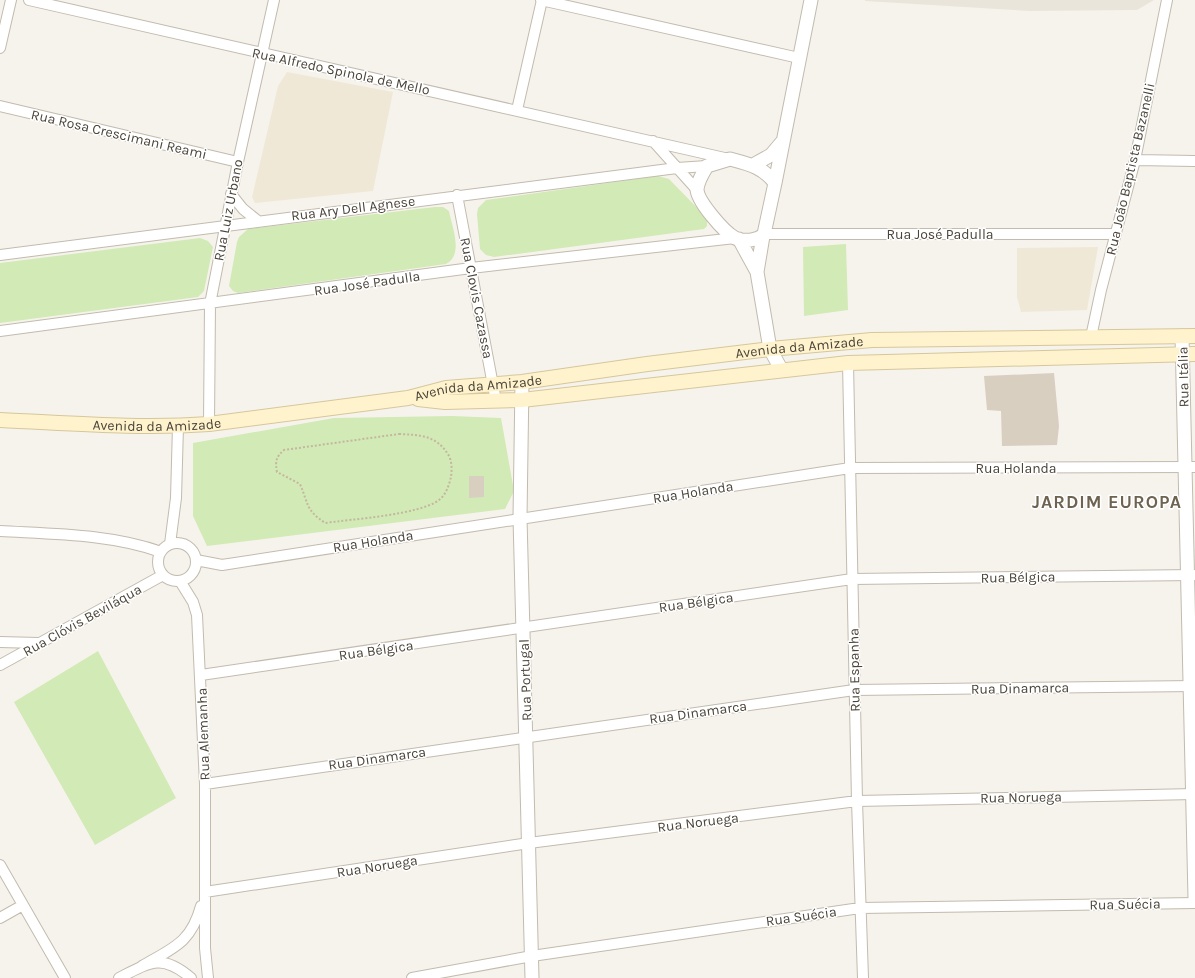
<svg xmlns="http://www.w3.org/2000/svg" width="1195" height="978" font-family="Karla,sans-serif">
<rect width="100%" height="100%" fill="#f6f3ec"/>
<path fill="#eae5da" d="M 865,0 L 1154,0 L 1137,10 L 1029,11 L 865,1 Z"/>
<path fill="#efe8d6" d="M 287,72 L 393,92 L 373,191 L 255,203 L 252,197 L 278,86 Z
M 1098,247 L 1087,310 L 1021,312 L 1017,297 L 1017,248 Z"/>
<path fill="#d2eab5" d="M 658,176 L 669,179 L 707,218 L 707,226 L 704,229 L 494,257 L 486,255 L 480,249 L 477,214 L 478,208 L 486,200 Z
M 435,207 L 443,207 L 449,211 C 452,227 464,255 446,264 L 238,293 L 233,291 L 229,286 L 237,242 L 239,237 L 248,229 Z
M 200,238 L 208,241 L 213,247 L 204,291 L 198,297 L 0,323 L 0,263 Z
M 846,244 L 848,310 L 804,316 L 803,247 Z
M 452,416 L 501,418 L 514,491 L 505,509 L 207,546 L 193,516 L 193,443 L 334,418 Z
M 98,651 L 176,798 L 95,845 L 14,702 Z"/>
<path fill="#d8cfc1" d="M 1054,373 L 1059,426 L 1057,445 L 1002,446 L 1001,411 L 987,410 L 984,376 Z
M 469,476 L 484,476 L 484,497 L 469,498 Z"/>
<g fill="none" stroke-linecap="round" stroke-linejoin="round">
<defs>
<path id="minor" d="M 29,0 L 729,159
M 541,0 L 799,58
M 0,48 L 11,0
M 0,106 L 238,162
M 517,110 L 542,0
M 653,141 L 697,190
M 1135,160 L 1195,161
M 231,194 L 243,209 L 258,221
M 457,195 L 496,401
M 764,234 L 1116,234
M 0,255 L 677,168 L 707,166
M 0,331 L 471,268 L 735,238
M 1091,337 L 1101,290 L 1135,160 L 1167,0
M 848,363 L 857,801 L 863,978
M 209,424 L 210,304 L 238,162 L 274,0
M 0,531 C 52,534 112,534 161,552
M158 562a19 19 0 1 1 38 0a19 19 0 1 1-38 0Z
M 170,544 L 176,498 L 178,426
M 196,560 L 222,565 L 850,468 L 1195,467
M 180,581 L 193,602 L 197,615 L 205,784 L 205,948 L 208,978
M 0,642 L 38,643
M 0,665 L 163,575
M 201,675 L 852,579 L 1195,575
M 205,784 L 854,690 L 1195,686
M 0,865 L 65,978
M 205,892 L 529,843 L 857,801 L 1195,794
M 0,918 L 23,905
M 142,966 C 173,948 191,943 201,906
M 119,978 C 150,962 162,953 191,978
M 412,978 L 532,956 L 860,908 L 1195,903"/>
<path id="tertiary" d="M 730,159 C 749,164 763,167 775,183 L 764,234 C 758,241 743,242 735,238 C 724,232 697,201 697,189 C 698,180 703,173 707,166 Z
M 753,165 L 771,155 L 782,142
M 775,183 L 811,0
M 763,236 L 757,272 L 770,349 L 781,369
M 739,239 L 757,272
M 1182,336 L 1195,898
M 522,382 L 520,518 L 532,978"/>
<g id="secondary">
<path d="M 418,399 L 445,402 L 522,400 L 848,363 L 1195,354"/>
<path id="s1" d="M 0,420 C 70,423 139,429 209,424 L 408,398 L 446,388 L 522,382 L 647,364 L 770,349 L 872,340 L 1195,336"/>
</g>
</defs>
<use href="#minor" stroke="#c2bbae" stroke-width="12"/>
<use href="#tertiary" stroke="#c2bbae" stroke-width="15"/>
<use href="#secondary" stroke="#d6c79b" stroke-width="16"/>
<path stroke="#c4b79f" stroke-width="2" stroke-dasharray="2 2" stroke-linecap="butt" d="M 399,434 C 420,435 437,435 449,456 C 452,462 452,470 451,477 C 449,485 446,495 439,500 C 419,515 352,519 325,523 C 305,509 309,505 300,484 L 277,472 C 275,461 276,457 284,450 Z"/>
<use href="#minor" stroke="#fff" stroke-width="10"/>
<use href="#tertiary" stroke="#fff" stroke-width="13"/>
<use href="#secondary" stroke="#fff3cd" stroke-width="14"/>
</g>
<g text-anchor="middle" stroke-width="3" stroke-linejoin="round" paint-order="stroke">
<g font-size="14" fill="#4b4439" stroke="#fff">
<text transform="translate(341 71) rotate(12)" y="5">Rua Alfredo Spinola de Mello</text>
<text transform="translate(119 134) rotate(13)" y="5">Rua Rosa Crescimani Reami</text>
<text transform="translate(1130 169) rotate(-77)" y="5">Rua João Baptista Bazanelli</text>
<text transform="translate(353 208) rotate(-7)" y="5">Rua Ary Dell Agnese</text>
<text transform="translate(228 210) rotate(-79)" y="5">Rua Luiz Urbano</text>
<text x="940" y="239">Rua José Padulla</text>
<text transform="translate(367 283) rotate(-8)" y="5">Rua José Padulla</text>
<text transform="translate(477 298) rotate(79)" y="5">Rua Clovis Cazassa</text>
<text dy="5" stroke="none"><textPath href="#s1" startOffset="805">Avenida da Amizade</textPath></text>
<text transform="translate(1183 377) rotate(-91)" y="5">Rua Itália</text>
<text dy="5" stroke="none"><textPath href="#s1" startOffset="481">Avenida da Amizade</textPath></text>
<text dy="5" stroke="none"><textPath href="#s1" startOffset="157">Avenida da Amizade</textPath></text>
<text x="1016" y="473">Rua Holanda</text>
<text transform="translate(693 492) rotate(-9)" y="5">Rua Holanda</text>
<text transform="translate(373 541) rotate(-9)" y="5">Rua Holanda</text>
<text transform="translate(1018 577) rotate(-1)" y="5">Rua Bélgica</text>
<text transform="translate(696 602) rotate(-8)" y="5">Rua Bélgica</text>
<text transform="translate(82 620) rotate(-29)" y="5">Rua Clóvis Beviláqua</text>
<text transform="translate(376 650) rotate(-8)" y="5">Rua Bélgica</text>
<text transform="translate(854 670) rotate(-91)" y="5">Rua Espanha</text>
<text transform="translate(525 680) rotate(-92)" y="5">Rua Portugal</text>
<text transform="translate(1020 688) rotate(-1)" y="5">Rua Dinamarca</text>
<text transform="translate(698 712) rotate(-8)" y="5">Rua Dinamarca</text>
<text transform="translate(203 734) rotate(-92)" y="5">Rua Alemanha</text>
<text transform="translate(377 758) rotate(-8)" y="5">Rua Dinamarca</text>
<text transform="translate(1021 797) rotate(-1)" y="5">Rua Noruega</text>
<text transform="translate(698 822) rotate(-7)" y="5">Rua Noruega</text>
<text transform="translate(377 866) rotate(-9)" y="5">Rua Noruega</text>
<text transform="translate(1125 904) rotate(-1)" y="5">Rua Suécia</text>
<text transform="translate(801 916) rotate(-8)" y="5">Rua Suécia</text>
</g>
<g font-size="18" font-weight="bold" letter-spacing="1" fill="#6e6250" stroke="#fff">
<text x="1107" y="508">JARDIM EUROPA</text>
</g>
</g>
</svg>
